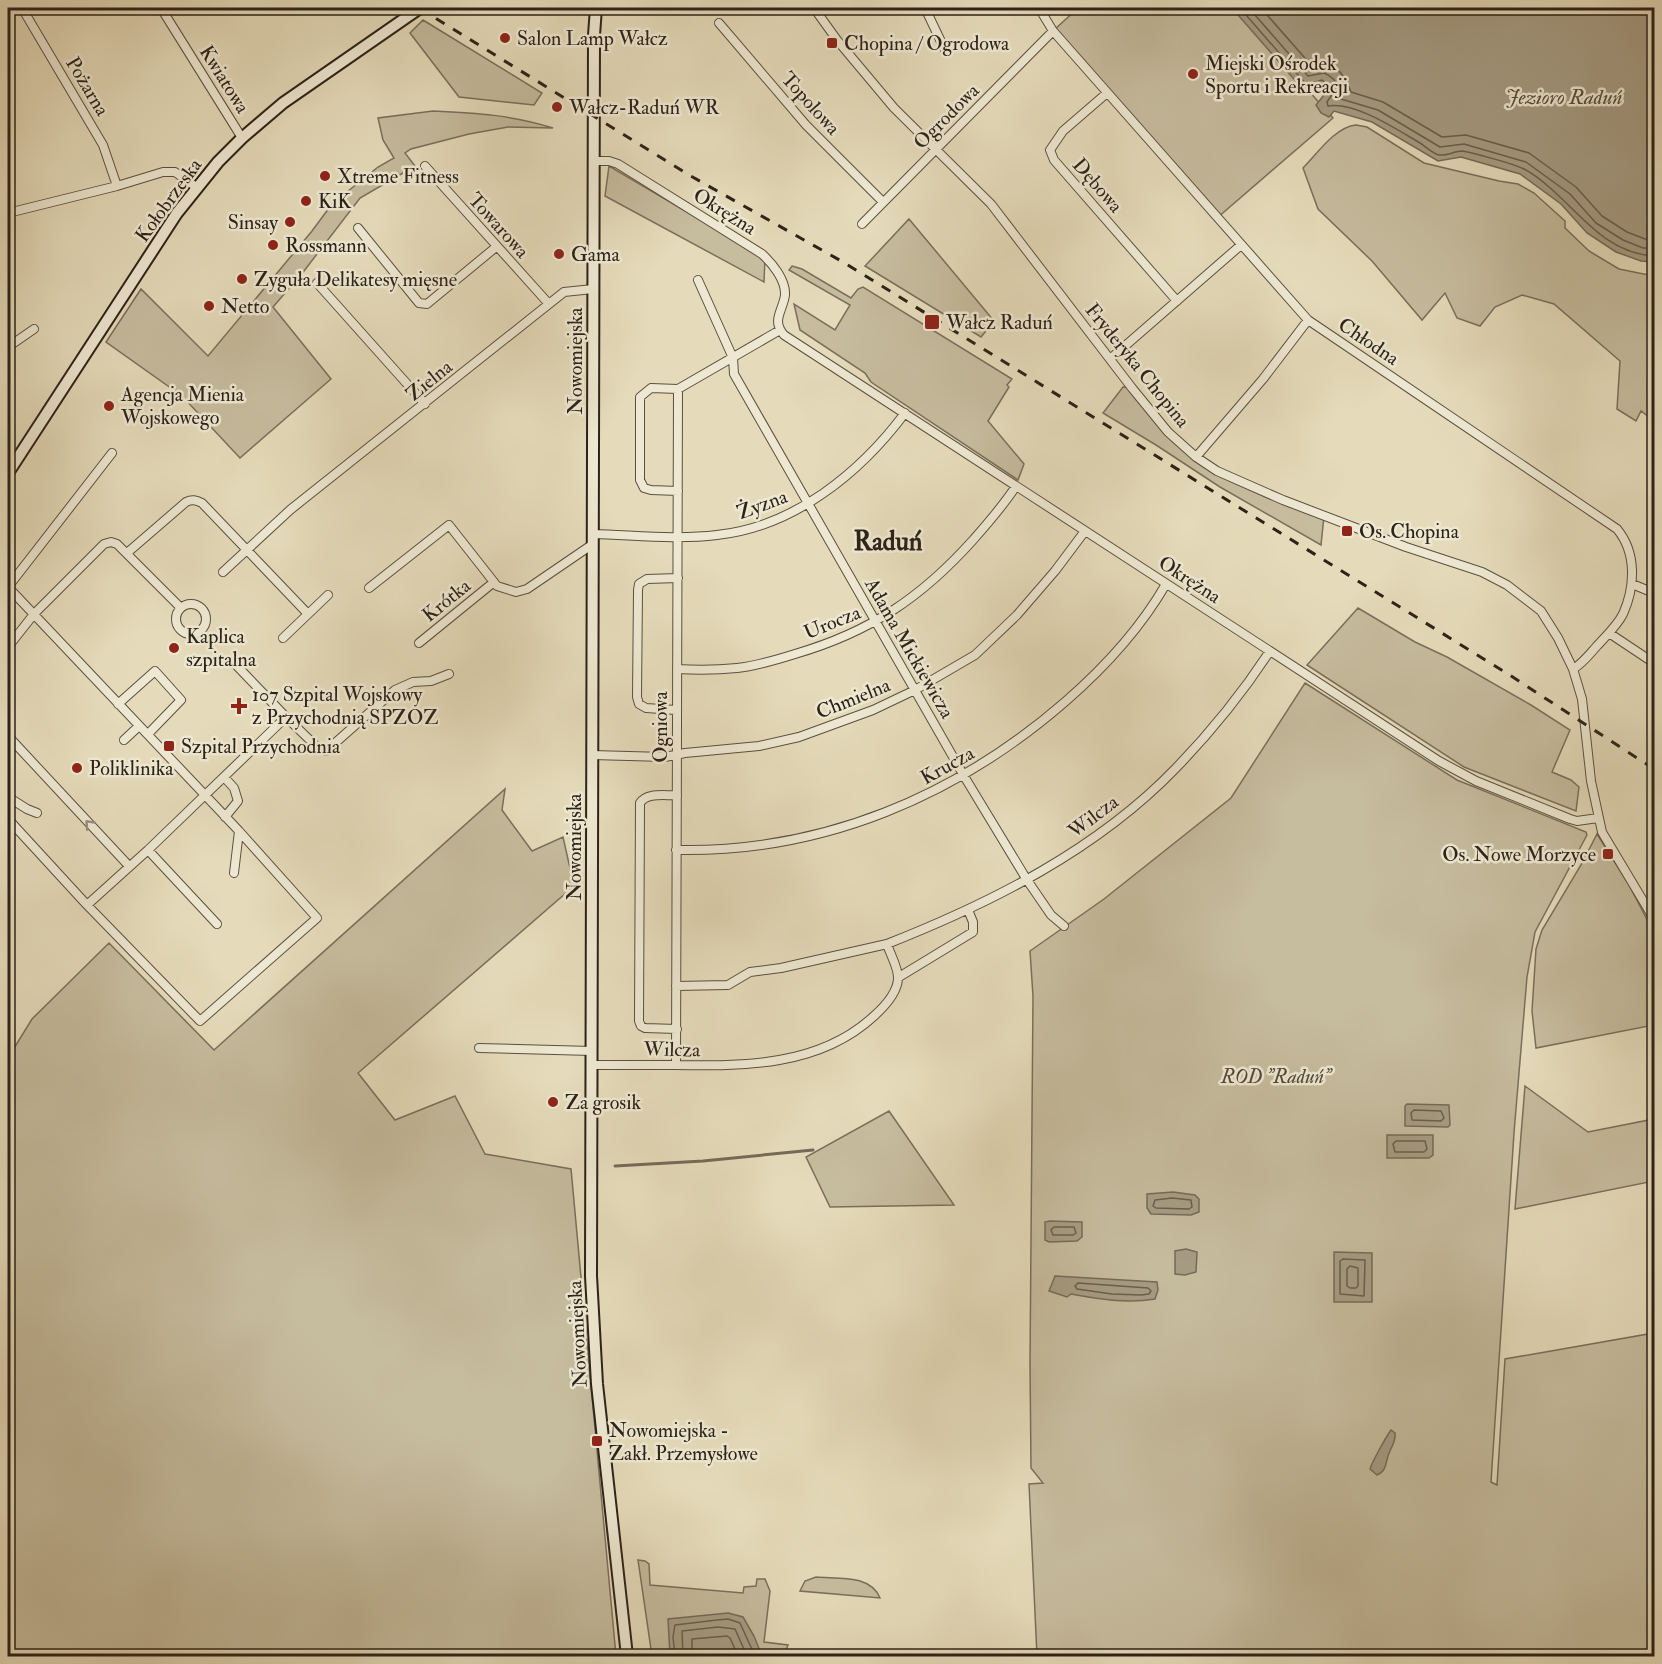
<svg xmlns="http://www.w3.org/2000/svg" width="1662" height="1664" font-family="'IM FELL Double Pica',serif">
<rect width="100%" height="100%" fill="#e5dbba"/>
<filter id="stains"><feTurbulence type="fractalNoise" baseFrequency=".00333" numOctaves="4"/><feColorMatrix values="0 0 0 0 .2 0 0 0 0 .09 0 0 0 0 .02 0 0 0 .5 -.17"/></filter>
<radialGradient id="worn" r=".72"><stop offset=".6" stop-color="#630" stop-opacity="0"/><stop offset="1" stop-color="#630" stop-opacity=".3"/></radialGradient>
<path fill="#c6bc9e" stroke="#796f5b" stroke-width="1.5" d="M 1078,8 L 1234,8 L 1333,118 L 1217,218 L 1053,31 Z
M 423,20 L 542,93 L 534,105 L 459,97 L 410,33 Z
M 433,111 C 476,113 512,115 553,128 L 508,127 L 469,134 L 411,149 L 405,153 L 415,166 L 360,198 L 304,271 L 273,307 L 331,379 L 240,458 L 182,396 L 106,342 L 141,289 L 208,356 L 312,231 L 332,204 L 378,167 L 394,158 L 383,140 L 378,118 Z
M 1356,125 L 1367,127 L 1424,163 L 1499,181 L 1518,184 L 1534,193 L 1565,221 L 1565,228 L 1589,251 L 1619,269 L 1654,276 L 1654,421 L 1641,411 L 1636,421 L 1617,409 L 1620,361 L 1554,304 L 1522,295 L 1495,307 L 1480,326 L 1457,318 L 1445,293 L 1422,320 L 1372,261 L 1318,209 L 1303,168 C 1317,154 1335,127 1356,125 Z
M 609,166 L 765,258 L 764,282 L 605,196 Z
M 909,219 L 994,321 L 981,337 L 865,266 Z
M 792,266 L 802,269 L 851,298 L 858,289 L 863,287 L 1012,379 L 1007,385 L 1009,387 L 988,421 L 1024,464 L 1018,480 L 871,382 L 865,373 L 800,330 L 794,304 L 835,330 L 850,305 L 789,270 Z
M 1123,387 L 1132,388 L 1196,457 L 1283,500 L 1324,516 L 1321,545 L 1220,487 L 1156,445 L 1103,413 Z
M 1358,608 L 1415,642 L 1447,657 L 1531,705 L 1570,730 L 1552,772 L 1571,780 L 1579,787 L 1576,811 L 1464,767 L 1307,665 Z
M 1305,683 L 1457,780 L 1586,832 L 1587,835 L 1535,932 L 1527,977 L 1514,1133 L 1491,1482 L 1497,1485 L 1505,1359 L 1654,1333 L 1654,1656 L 1037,1656 L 1029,1484 L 1043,1483 L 1031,1468 L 1030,1364 L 1033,996 L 1030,951 L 1104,899 L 1231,798 Z
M 505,789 L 502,810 L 532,851 L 563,837 L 574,886 L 358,1073 L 395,1120 L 455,1096 L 485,1154 L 571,1169 L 616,1656 L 8,1656 L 8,1058 L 32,1019 L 109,943 L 214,1050 Z
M 1597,834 L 1628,883 L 1654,933 L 1654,1025 L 1536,1048 L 1532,1011 L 1536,949 L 1542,930 L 1581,865 Z
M 1525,1086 L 1588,1132 L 1654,1119 L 1654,1181 L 1515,1209 Z
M 889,1111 L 954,1205 L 830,1207 L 806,1157 Z
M 638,1560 L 645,1561 L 649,1564 L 650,1585 L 743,1593 L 744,1587 L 756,1586 L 757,1579 L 765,1579 L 770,1591 L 764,1642 L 788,1645 L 784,1656 L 652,1656 Z
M 816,1577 C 838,1579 870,1574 880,1598 L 800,1591 L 805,1581 Z"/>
<path fill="#a69c83" stroke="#756b58" stroke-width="1.5" d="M 1232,8 L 1654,8 L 1654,262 L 1641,261 L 1616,252 L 1587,233 L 1561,204 L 1520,174 L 1461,157 L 1438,161 L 1372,122 L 1334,111 L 1329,117 L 1321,113 L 1316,105 L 1327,91 L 1321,86 L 1307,94 Z
M 1407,1104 L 1449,1105 L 1450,1125 L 1448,1127 L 1405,1126 L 1405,1106 Z
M 1387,1135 L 1433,1135 L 1433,1155 L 1429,1158 L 1387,1158 Z
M 1173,1192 L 1195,1195 L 1199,1199 L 1199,1212 L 1191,1215 L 1151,1214 L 1147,1208 L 1147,1194 Z
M 1050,1221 L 1082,1222 L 1082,1237 L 1077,1241 L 1049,1242 L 1045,1240 L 1045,1222 Z
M 1186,1249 L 1197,1252 L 1196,1272 L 1185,1275 L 1175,1274 L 1175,1251 Z
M 1334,1252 L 1372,1253 L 1372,1302 L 1334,1302 Z
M 1055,1276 L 1157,1282 L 1158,1290 L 1155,1299 C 1127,1304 1098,1299 1071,1294 L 1067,1297 L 1049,1291 Z
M 1391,1430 L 1395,1433 C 1396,1442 1393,1443 1390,1451 C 1385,1460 1388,1471 1377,1475 L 1370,1469 C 1372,1462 1386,1437 1391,1430 Z
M 728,1613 L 743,1617 L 754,1636 L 762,1656 L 670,1656 L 668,1619 Z"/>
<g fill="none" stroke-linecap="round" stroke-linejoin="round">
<path stroke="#695f4e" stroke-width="1.5" d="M 1240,8 L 1307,85 L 1322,80 L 1331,87 L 1333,93 L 1327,102 L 1328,106 C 1356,102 1396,129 1420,143 C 1425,146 1433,154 1439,155 C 1447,156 1455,151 1462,151 C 1474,153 1514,164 1524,169 C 1571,195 1596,253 1654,256
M 1249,8 L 1308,76 L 1324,73 C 1338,79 1338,87 1341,99 L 1378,110 L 1440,147 L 1464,144 L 1526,162 L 1570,194 L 1596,223 L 1623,240 L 1643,248 L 1654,248
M 1261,8 L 1311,65 C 1337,65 1340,67 1351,92 L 1383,102 L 1442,137 L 1466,135 L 1529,153 L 1576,187 L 1602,216 L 1627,232 L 1645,239 L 1654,239
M 1414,1110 L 1441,1111 L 1444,1118 L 1441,1121 L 1412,1120 L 1411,1113 Z
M 1396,1141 L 1425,1141 L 1427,1149 L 1424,1152 L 1395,1152 L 1393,1144 Z
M 1172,1198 L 1191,1200 L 1192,1207 L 1189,1209 L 1156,1208 L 1153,1206 L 1155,1200 Z
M 1054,1227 L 1074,1227 L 1076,1233 L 1073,1235 L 1053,1235 L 1051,1230 Z
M 1343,1259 L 1365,1260 L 1364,1296 L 1340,1294 L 1340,1261 Z
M 1350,1266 L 1358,1268 L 1358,1286 L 1356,1288 L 1350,1288 L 1347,1286 L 1347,1269 Z
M 1078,1283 L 1148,1288 L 1151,1291 L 1149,1294 L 1141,1295 L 1112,1294 L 1077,1289 L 1075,1286 Z
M 675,1656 L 673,1637 L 675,1625 L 717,1620 L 728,1619 L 740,1623 L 755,1656
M 683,1656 L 682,1631 L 718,1627 L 735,1629 L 747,1656
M 692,1656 L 692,1639 L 727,1636 L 730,1638 L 738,1656"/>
<path stroke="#756b58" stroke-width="3" d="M 615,1166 L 703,1161 L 813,1150"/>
<defs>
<path id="street" d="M 22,8 L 103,145 L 117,186
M 161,8 L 242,138
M 814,8 L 837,40 L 894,108 L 991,204 L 1132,388 L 1168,432 L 1196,457 L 1217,471 L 1283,500 L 1406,547 L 1482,572 L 1507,585 L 1541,611 L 1558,638 L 1573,669 L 1582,699 L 1591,781 L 1602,832 L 1654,919
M 925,8 L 945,50
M 1039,8 L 1053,31 L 1308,320 L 1617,529 C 1637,553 1635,587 1623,614 C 1617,626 1605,637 1596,647 C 1589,655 1582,664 1573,669
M 719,23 L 806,125 L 883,202
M 1107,93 L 1063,131 L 1050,150 L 1054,160 L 1177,301
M 594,161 L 609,161 L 618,164 L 762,254 C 772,263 786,280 785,295 C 783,311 771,320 784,335 L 1439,761 L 1476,781 L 1570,819 L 1577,821 L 1598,818
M 425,166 L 549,304
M 8,213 L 117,186 L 163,172 L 175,172 L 196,187
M 862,224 L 1053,31
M 358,228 L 419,303 L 427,304 L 496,247
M 698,280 L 733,358 L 734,374 L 964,776 L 1027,880 L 1051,915 L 1064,926
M 317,283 L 425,404
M 8,347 L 34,329
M 1110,359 L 1241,245
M 678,389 L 780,330
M 112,453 L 8,587 L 239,831 L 234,873
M 1196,457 L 1263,379 L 1308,320
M 678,491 L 651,490 L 644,488 L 640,480 L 640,397 L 651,388 L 678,389
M 593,534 C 634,535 676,540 717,535 C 794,527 860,473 905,413
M 127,553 L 186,502 C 192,499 196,500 202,503 L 308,614
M 223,572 L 290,510 L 564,292 L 593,289
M 1632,584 L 1654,593
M 369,588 L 449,525 L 497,586 L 516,592 L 527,589 L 593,544
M176 619a15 15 0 1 1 30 0a15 15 0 1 1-30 0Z
M 1609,633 L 1654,663
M 283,638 L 328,595
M 419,643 L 494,582
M 8,647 L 34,614 L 104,544 L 111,542 L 117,544 L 181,608
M 237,666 L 286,717
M 677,669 C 697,670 717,670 737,668 C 756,666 776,660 795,654 C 870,632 921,598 973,540 C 988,523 1004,505 1016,486
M 118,704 L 155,671 L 181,700 L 148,734
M 676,710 L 646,708 L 639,704 L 637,697 L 638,590 L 639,584 L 647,579 L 678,578
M 8,736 L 129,866
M 124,740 L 139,726
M 592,755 L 665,757 L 685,753 L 759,746 L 799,737 L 873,710 L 915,690 L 975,655 L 1017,615 L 1055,571 L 1085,531
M 224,777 L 234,788 L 238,801 L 225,817
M 8,797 L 27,809 L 37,813
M 8,819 L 87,905 L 148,850 L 286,717 L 317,747 L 326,751 L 395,690 L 413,682 L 431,681 L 449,674
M 148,850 L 217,924
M 676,850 C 823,853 957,796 1066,701 C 1105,667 1140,629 1166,584
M 87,905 L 200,1021 L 317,918 L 239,831
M 887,944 C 991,903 1097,850 1176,768 C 1210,733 1243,692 1270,651
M 899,977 L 973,932 L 973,922 L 968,910
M 677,1029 L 645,1028 L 641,1026 L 639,1021 L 640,803 C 647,792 665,796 677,795
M 479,1048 L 592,1051
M 592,1065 C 619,1065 647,1065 674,1065 C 743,1066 819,1067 874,1016 C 884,1007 897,994 898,979 C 899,969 890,954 887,944 L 781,968 L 750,972 L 728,985 L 676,986
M 676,1065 L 678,389"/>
<path id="secondary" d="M 596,8 L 594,35 L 591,1276 L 597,1384 L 627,1656
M 8,473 L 177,213 L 218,162 L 242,138 L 283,103 L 420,8"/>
</defs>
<use href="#street" stroke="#5a5040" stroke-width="10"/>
<use href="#secondary" stroke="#2c2218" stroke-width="14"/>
<use href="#street" stroke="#eee8d2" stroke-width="8"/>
<use href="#secondary" stroke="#eee8d2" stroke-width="10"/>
<path stroke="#2c2218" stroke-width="3" stroke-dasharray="10 10" stroke-linecap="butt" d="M 419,8 L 689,175 L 843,262 L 1508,674 L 1654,769"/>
</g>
<defs><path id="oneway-chevron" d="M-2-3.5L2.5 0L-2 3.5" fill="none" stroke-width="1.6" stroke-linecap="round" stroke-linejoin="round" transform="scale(1.5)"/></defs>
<use stroke="#978f7e" href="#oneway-chevron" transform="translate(89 824) rotate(-133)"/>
<g fill="#8f2418" stroke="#eee8d2" stroke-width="2">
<circle cx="505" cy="38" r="6"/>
<rect x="826" y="37" width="12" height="12" rx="3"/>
<circle cx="1193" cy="74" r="6"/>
<circle cx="557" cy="107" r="6"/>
<circle cx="325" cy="176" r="6"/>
<circle cx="306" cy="201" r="6"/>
<circle cx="290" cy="222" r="6"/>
<circle cx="273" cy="245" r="6"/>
<circle cx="559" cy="254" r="6"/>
<circle cx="242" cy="279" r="6"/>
<circle cx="209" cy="306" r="6"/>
<rect x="924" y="314" width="16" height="16" rx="3"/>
<circle cx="109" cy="406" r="6"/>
<rect x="1341" y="525" width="12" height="12" rx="3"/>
<circle cx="174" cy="648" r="6"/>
<path d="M236 697h6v6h6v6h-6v6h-6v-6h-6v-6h6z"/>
<rect x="163" y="740" width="12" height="12" rx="3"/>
<circle cx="77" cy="768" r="6"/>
<rect x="1602" y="848" width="12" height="12" rx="3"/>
<circle cx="553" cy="1102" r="6"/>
<rect x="591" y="1435" width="12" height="12" rx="3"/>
</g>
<g text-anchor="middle" stroke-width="5" stroke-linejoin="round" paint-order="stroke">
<g font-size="20" fill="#2c2218" stroke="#eee8d2" text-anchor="start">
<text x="517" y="45">Salon Lamp Wałcz</text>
<text x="844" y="50">Chopina / Ogrodowa</text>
<text x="1205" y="70">Miejski Ośrodek<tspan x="1205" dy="23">Sportu i Rekreacji</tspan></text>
<text x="569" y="114">Wałcz-Raduń WR</text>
<text x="337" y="183">Xtreme Fitness</text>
<text x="318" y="208">KiK</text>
<text x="278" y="229" text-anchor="end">Sinsay</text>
<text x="285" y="252">Rossmann</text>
<text x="571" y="261">Gama</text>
<text x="254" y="286">Zyguła Delikatesy mięsne</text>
<text x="221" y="313">Netto</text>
<text x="946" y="329">Wałcz Raduń</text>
<text x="121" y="401">Agencja Mienia<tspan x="121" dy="23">Wojskowego</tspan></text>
<text x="1359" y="538">Os. Chopina</text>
<text x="186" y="643">Kaplica<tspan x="186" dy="23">szpitalna</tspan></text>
<text x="252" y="701">107 Szpital Wojskowy<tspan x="252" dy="23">z Przychodnią SPZOZ</tspan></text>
<text x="181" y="753">Szpital Przychodnia</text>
<text x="89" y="775">Poliklinika</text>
<text x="1596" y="861" text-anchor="end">Os. Nowe Morzyce</text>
<text x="565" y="1109">Za grosik</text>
<text x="609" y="1437">Nowomiejska -<tspan x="609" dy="23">Zakł. Przemysłowe</tspan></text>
</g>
<g font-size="20" fill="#2c2218" stroke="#eee8d2">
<text transform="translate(225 79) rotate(58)" y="7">Kwiatowa</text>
<text transform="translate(88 86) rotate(59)" y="7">Pożarna</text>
<text transform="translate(811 103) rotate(48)" y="7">Topolowa</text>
<text transform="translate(946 116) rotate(-45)" y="7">Ogrodowa</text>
<text transform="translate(1098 185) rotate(49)" y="7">Dębowa</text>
<text transform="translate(168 200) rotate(-54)" y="7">Kołobrzeska</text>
<text transform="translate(725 211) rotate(32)" y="7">Okrężna</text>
<text transform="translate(499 225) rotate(48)" y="7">Towarowa</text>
<text transform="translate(1369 341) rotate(34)" y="7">Chłodna</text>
<text transform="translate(575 361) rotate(-90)" y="7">Nowomiejska</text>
<text transform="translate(1138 365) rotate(51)" y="7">Fryderyka Chopina</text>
<text transform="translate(429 380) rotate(-39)" y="7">Zielna</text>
<text transform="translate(762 504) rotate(-20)" y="7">Żyzna</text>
<text transform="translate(1190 579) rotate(33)" y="7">Okrężna</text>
<text transform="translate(446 600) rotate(-39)" y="7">Krótka</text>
<text transform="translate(832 622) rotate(-22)" y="7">Urocza</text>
<text transform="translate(910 648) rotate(60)" y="7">Adama Mickiewicza</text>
<text transform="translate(853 698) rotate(-22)" y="7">Chmielna</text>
<text transform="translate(660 727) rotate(-90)" y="7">Ogniowa</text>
<text transform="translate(947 765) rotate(-29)" y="7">Krucza</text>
<text transform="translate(1093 816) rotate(-37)" y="7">Wilcza</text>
<text transform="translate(574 847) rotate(-90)" y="7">Nowomiejska</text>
<text transform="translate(672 1049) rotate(1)" y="7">Wilcza</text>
<text transform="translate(577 1334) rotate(-93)" y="7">Nowomiejska</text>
</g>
<g font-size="20" font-style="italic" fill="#52483a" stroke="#eee8d2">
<text x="1276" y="1083">ROD "Raduń"</text>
</g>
<g font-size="21" font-style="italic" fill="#574d3d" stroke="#eee8d2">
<text x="1564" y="104">Jezioro Raduń</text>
</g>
<g font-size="26" font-weight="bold" fill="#2c2218" stroke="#eee8d2">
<text x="888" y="550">Raduń</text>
</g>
</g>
<rect width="1662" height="1664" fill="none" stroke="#e5dbba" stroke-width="30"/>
<rect x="9" y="9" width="1644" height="1646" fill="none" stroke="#2c2218" stroke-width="3"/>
<rect x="15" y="15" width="1632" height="1634" fill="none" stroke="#2c2218" stroke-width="1.5"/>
<rect width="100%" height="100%" filter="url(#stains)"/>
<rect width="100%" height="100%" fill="url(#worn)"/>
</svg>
